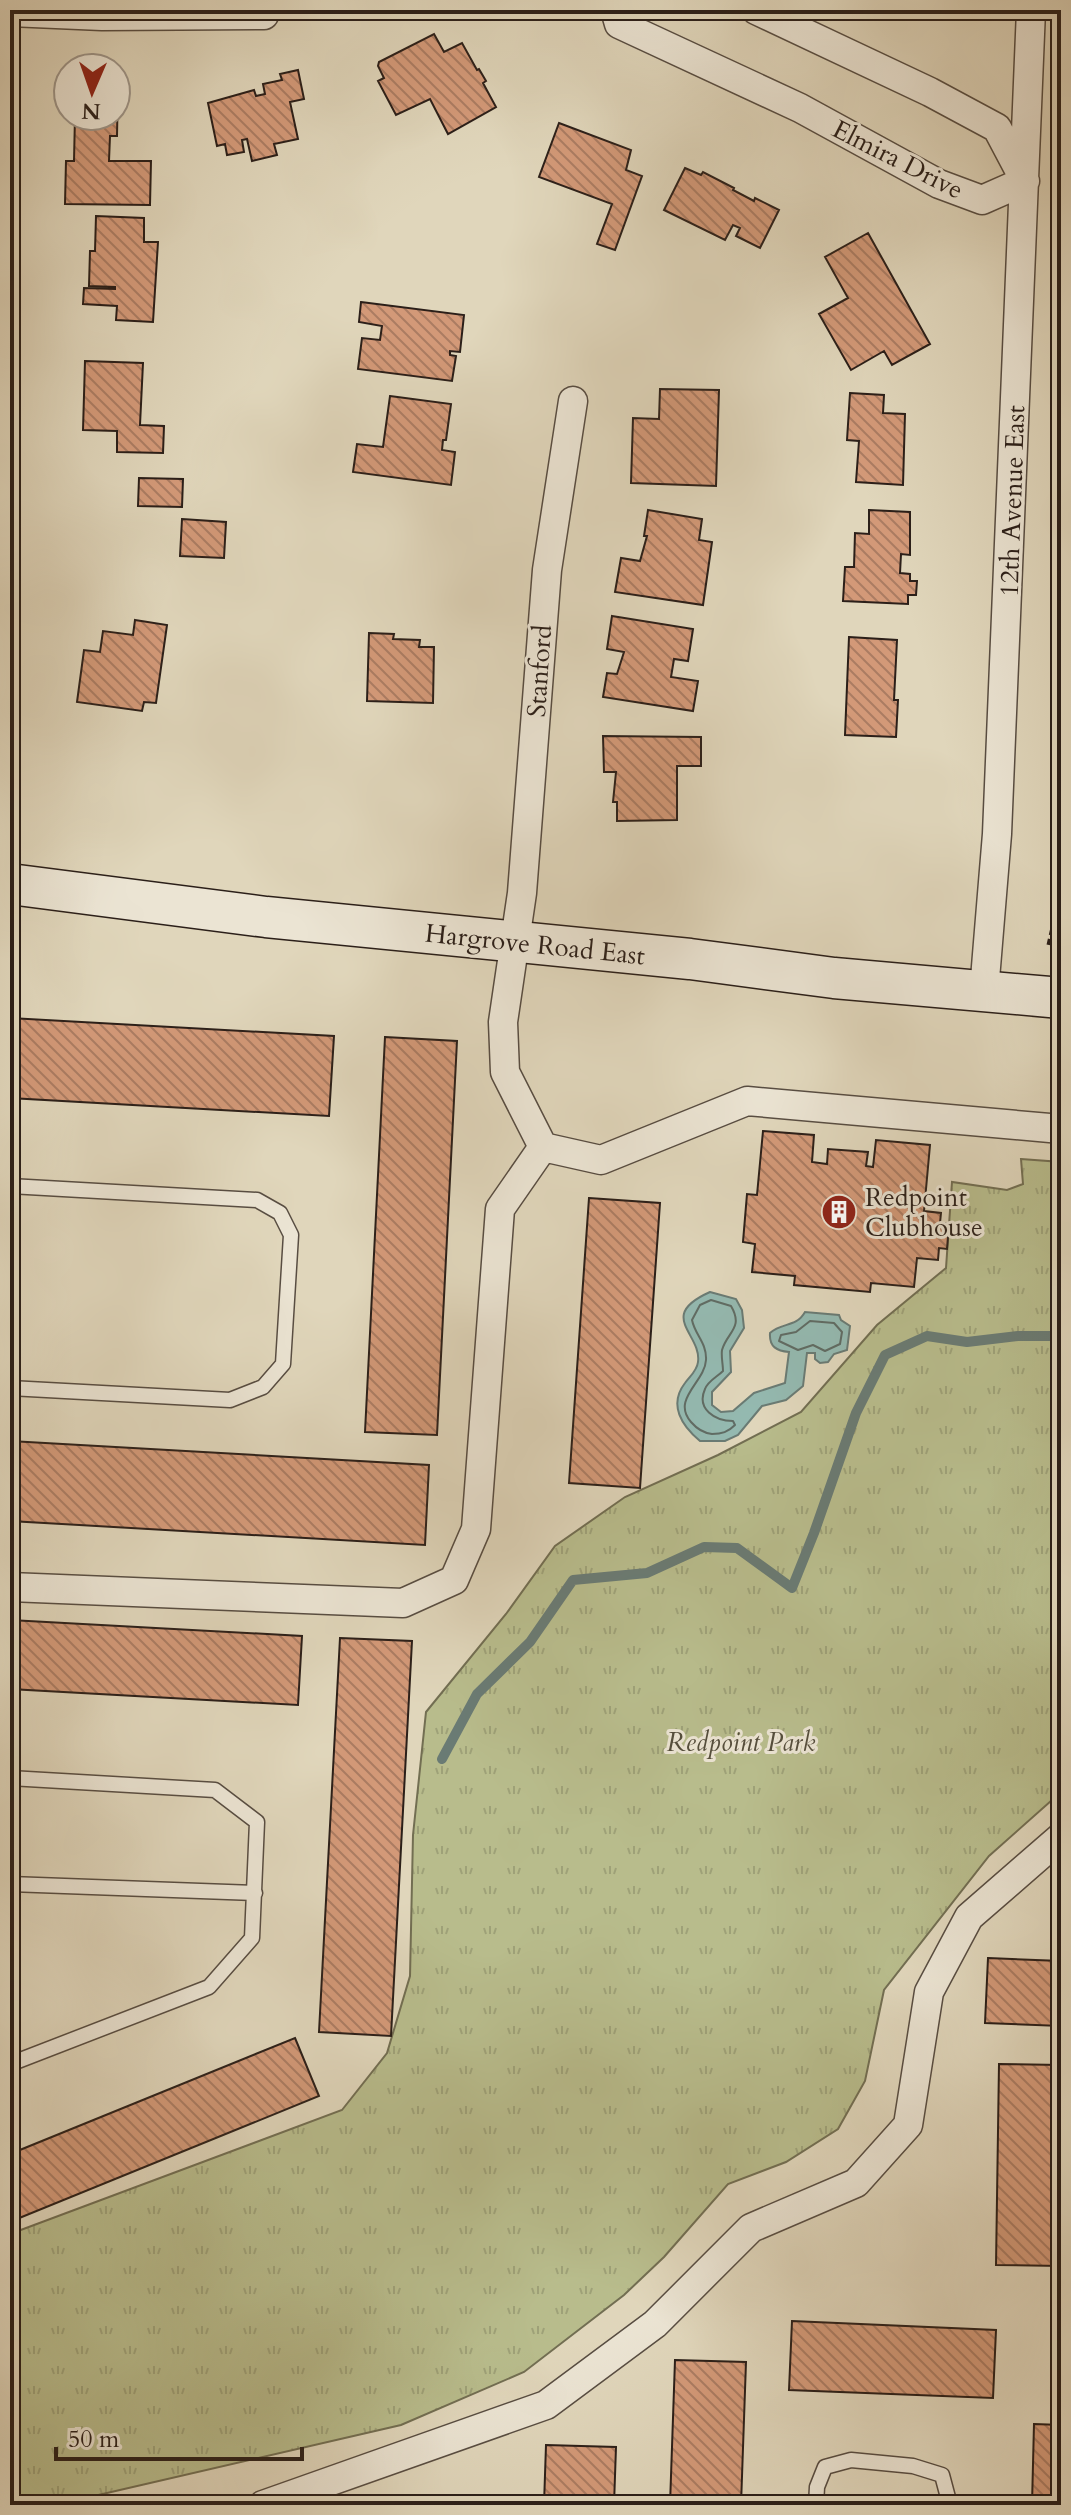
<svg xmlns="http://www.w3.org/2000/svg" width="1071" height="2515" font-family="Cardo,serif">
<defs>
<pattern id="grass-tufts" width="24" height="20" patternUnits="userSpaceOnUse" patternTransform="scale(2)"><rect width="24" height="20" fill="#b8bc8c"/><path d="M3 7l-1-3M5 7V3M7 7l1-3M15 17l-1-3M17 17v-4M19 17l1-3" fill="none" stroke="#9ea178"/></pattern>
<pattern id="building-back-hatch" width="6" height="6" patternUnits="userSpaceOnUse" patternTransform="scale(2)"><rect width="6" height="6" fill="#d39978"/><path d="M-1 5l2 2M0 0l6 6M5-1l2 2" fill="none" stroke="#ab7c62"/></pattern>
</defs>
<rect width="100%" height="100%" fill="#e0d6bb"/>
<filter id="stains"><feTurbulence type="fractalNoise" baseFrequency=".0025" numOctaves="4"/><feColorMatrix values="0 0 0 0 .2 0 0 0 0 .09 0 0 0 0 .02 0 0 0 .5 -.17"/></filter>
<radialGradient id="worn" r=".72"><stop offset=".6" stop-color="#630" stop-opacity="0"/><stop offset="1" stop-color="#630" stop-opacity=".3"/></radialGradient>
<path fill="url(#grass-tufts)" stroke="#726e52" stroke-width="2" d="M 1021,1159 L 1061,1162 L 1061,1792 L 989,1856 L 884,1990 L 865,2081 L 838,2129 L 786,2162 L 728,2184 L 664,2257 L 624,2295 L 524,2372 L 401,2425 L 94,2496 L 44,2505 L 10,2505 L 10,2234 L 342,2110 L 387,2053 L 410,1976 L 413,1835 L 426,1712 L 506,1614 L 555,1546 L 625,1497 L 718,1455 L 801,1412 L 877,1325 L 946,1268 L 952,1182 L 1007,1190 L 1023,1184 Z"/>
<path fill="#94b9b0" stroke="#6a7b74" stroke-width="2" d="M 710,1292 L 736,1299 L 742,1310 L 744,1328 L 730,1351 L 731,1372 L 712,1392 L 712,1405 L 721,1412 L 733,1411 L 754,1393 L 785,1383 L 789,1352 C 777,1351 769,1347 770,1333 C 782,1322 796,1328 805,1312 L 839,1315 L 841,1320 L 850,1326 L 847,1350 L 834,1354 L 828,1362 L 820,1363 L 815,1359 L 815,1353 L 807,1353 L 803,1386 L 786,1400 L 762,1406 L 738,1435 L 725,1441 L 700,1441 C 682,1426 668,1405 685,1383 C 690,1376 697,1371 698,1362 C 702,1334 656,1316 710,1292 Z"/>
<g fill="none" stroke-linecap="round" stroke-linejoin="round">
<path stroke="#606c64" stroke-width="2" d="M 711,1300 L 731,1306 C 744,1328 727,1332 722,1350 C 721,1357 723,1364 723,1371 C 717,1377 708,1381 705,1389 C 696,1409 715,1421 733,1421 L 735,1425 C 728,1432 722,1434 712,1434 C 703,1433 697,1429 691,1422 C 671,1399 705,1382 706,1360 C 707,1343 695,1335 692,1320 L 700,1305 Z
M 810,1321 L 834,1323 L 842,1332 L 840,1344 L 825,1351 L 813,1345 L 798,1350 L 779,1341 L 781,1335 L 796,1332 Z"/>
<path stroke="#6a7b74" stroke-width="10" d="M 442,1759 L 477,1694 L 530,1642 L 573,1580 L 647,1573 L 704,1547 L 737,1548 L 792,1588 L 814,1533 L 856,1413 L 885,1355 L 927,1336 L 967,1342 L 1018,1336 L 1061,1336"/>
</g>
<path fill="url(#building-back-hatch)" stroke="#2b1f19" stroke-width="2" d="M 434,34 L 444,52 L 462,43 L 477,70 L 479,69 L 486,81 L 483,83 L 496,107 L 448,134 L 430,99 L 396,115 L 378,81 L 384,78 L 378,66 L 379,62 Z
M 298,70 L 304,99 L 290,102 L 298,139 L 274,144 L 277,155 L 252,161 L 247,139 L 242,140 L 244,152 L 227,155 L 225,144 L 217,146 L 208,103 L 254,90 L 256,96 L 265,94 L 263,84 L 282,80 L 280,74 Z
M 116,83 L 118,83 L 117,136 L 110,136 L 109,161 L 151,161 L 150,205 L 65,204 L 66,161 L 74,161 L 75,116 L 116,116 Z
M 559,123 L 631,150 L 626,170 L 642,176 L 615,250 L 597,244 L 612,204 L 539,177 Z
M 685,168 L 701,175 L 703,172 L 734,188 L 733,190 L 754,201 L 755,198 L 779,210 L 760,248 L 736,236 L 740,228 L 733,225 L 725,240 L 664,210 Z
M 96,216 L 144,218 L 144,242 L 158,242 L 153,322 L 116,320 L 117,306 L 83,304 L 84,288 L 115,289 L 115,287 L 89,286 L 90,251 L 95,251 Z
M 868,233 L 930,344 L 892,365 L 884,351 L 851,370 L 819,314 L 848,298 L 825,257 Z
M 361,302 L 464,315 L 460,352 L 450,351 L 450,355 L 456,356 L 452,381 L 358,369 L 362,338 L 380,340 L 382,326 L 359,322 Z
M 85,361 L 143,363 L 140,425 L 164,426 L 163,453 L 117,452 L 117,431 L 83,430 Z
M 660,389 L 719,390 L 716,486 L 631,483 L 633,418 L 659,419 Z
M 850,393 L 884,395 L 883,413 L 905,414 L 903,485 L 856,482 L 859,441 L 847,440 Z
M 390,396 L 451,404 L 446,440 L 443,440 L 442,450 L 455,452 L 451,485 L 353,472 L 357,444 L 383,447 Z
M 139,478 L 183,479 L 182,507 L 138,506 Z
M 648,510 L 702,519 L 699,540 L 712,542 L 703,605 L 615,592 L 621,558 L 640,561 L 647,536 L 644,536 Z
M 869,510 L 910,512 L 910,555 L 901,554 L 900,573 L 910,574 L 910,581 L 917,581 L 916,595 L 908,595 L 908,604 L 843,601 L 845,567 L 854,567 L 855,533 L 869,534 Z
M 182,519 L 226,522 L 224,558 L 180,556 Z
M 612,616 L 693,629 L 688,661 L 674,659 L 671,677 L 698,681 L 693,711 L 603,697 L 607,673 L 617,674 L 624,652 L 607,649 Z
M 135,620 L 167,625 L 156,703 L 144,702 L 142,711 L 77,702 L 84,650 L 100,652 L 103,631 L 133,635 Z
M 369,633 L 394,634 L 393,639 L 420,640 L 419,647 L 434,647 L 433,703 L 367,701 Z
M 849,637 L 897,640 L 894,700 L 898,700 L 896,737 L 845,735 Z
M 603,736 L 701,737 L 701,766 L 677,766 L 677,820 L 617,821 L 617,802 L 613,802 L 616,772 L 604,772 Z
M 10,1018 L 334,1036 L 329,1116 L 10,1098 Z
M 385,1037 L 457,1041 L 437,1435 L 365,1432 Z
M 763,1131 L 814,1135 L 812,1162 L 827,1164 L 828,1149 L 868,1152 L 866,1166 L 873,1167 L 876,1140 L 930,1145 L 924,1211 L 941,1213 L 940,1223 L 949,1224 L 947,1249 L 939,1248 L 938,1260 L 917,1258 L 914,1287 L 871,1283 L 870,1292 L 794,1285 L 795,1276 L 752,1272 L 755,1244 L 743,1242 L 747,1194 L 757,1195 Z
M 589,1198 L 660,1203 L 640,1488 L 569,1483 Z
M 10,1441 L 429,1465 L 425,1545 L 10,1521 Z
M 10,1620 L 302,1636 L 298,1705 L 10,1689 Z
M 340,1638 L 412,1641 L 391,2036 L 319,2032 Z
M 988,1958 L 1061,1961 L 1061,2026 L 985,2023 Z
M 295,2038 L 319,2096 L 12,2221 L 10,2154 Z
M 999,2064 L 1061,2065 L 1061,2266 L 996,2265 Z
M 792,2321 L 996,2330 L 993,2398 L 789,2390 Z
M 675,2360 L 746,2362 L 741,2505 L 670,2505 Z
M 1034,2424 L 1061,2425 L 1061,2505 L 1032,2505 Z
M 546,2445 L 616,2447 L 614,2505 L 544,2505 Z"/>
<g fill="none" stroke-linecap="round" stroke-linejoin="round">
<defs>
<path id="lane" d="M 10,1186 L 257,1200 L 280,1213 L 291,1235 L 283,1364 L 263,1387 L 230,1400 L 10,1388
M 10,1778 L 215,1790 L 257,1822 L 252,1938 L 209,1987 L 10,2064
M 10,1884 L 255,1893
M 816,2505 L 817,2487 L 825,2467 L 851,2460 L 913,2466 L 942,2475 L 950,2505"/>
<path id="street" d="M 615,10 L 619,24 L 800,108 L 939,184 L 982,200 L 1025,181 L 997,128 L 930,92 L 756,10
M 10,12 L 102,16 L 264,15
M 573,401 L 547,570 L 522,893 L 503,1022 L 505,1072 L 543,1147 L 601,1160 L 747,1101 L 1061,1129
M 984,991 L 997,834 L 1031,10
M 10,1587 L 403,1603 L 454,1580 L 476,1529 L 500,1209 L 543,1147
M 263,2505 L 546,2405 L 655,2324 L 751,2228 L 856,2183 L 908,2125 L 929,1992 L 969,1917 L 1061,1837"/>
<path id="secondary" d="M 10,884 L 266,917 L 690,959 L 834,978 L 1061,998"/>
</defs>
<use href="#lane" stroke="#584d42" stroke-width="17"/>
<use href="#street" stroke="#584d42" stroke-width="31"/>
<use href="#secondary" stroke="#2b1f19" stroke-width="43"/>
<path stroke="#2b1f19" stroke-width="5" stroke-dasharray="6 4" stroke-linecap="butt" d="M 1049,945 L 1055,919 L 1061,914"/>
<use href="#lane" stroke="#ebe4d3" stroke-width="14"/>
<use href="#street" stroke="#ebe4d3" stroke-width="28"/>
<use href="#secondary" stroke="#ebe4d3" stroke-width="40"/>
</g>
<defs>
<symbol id="building-disc" viewBox="-11 -11 22 22"><circle r="9.5" fill="#8f2418" stroke="#ebe4d3"/><path d="M-4-6H4V6H1V3H-1V6H-4ZM-2.5-4.3h1.7v1.8h-1.7ZM.8-4.3h1.7v1.8H.8ZM-2.5-1h1.7V.8h-1.7ZM.8-1h1.7V.8H.8Z" fill="#fff"/></symbol>
</defs>
<g fill-rule="evenodd">
<use href="#building-disc" x="819" y="1192" width="40" height="40"/>
</g>
<g text-anchor="middle" stroke-width="6" stroke-linejoin="round" paint-order="stroke">
<g font-size="26" fill="#2b1f19" stroke="#ebe4d3">
<text transform="translate(898 159) rotate(27)" y="9">Elmira Drive</text>
<text transform="translate(1012 501) rotate(-88)" y="9">12th Avenue East</text>
<text transform="translate(539 671) rotate(-86)" y="9">Stanford</text>
<text transform="translate(535 944) rotate(6)" y="9">Hargrove Road East</text>
</g>
<g font-size="26" fill="#2b1f19" stroke="#ebe4d3" text-anchor="start">
<text x="865" y="1206">Redpoint<tspan x="865" dy="30">Clubhouse</tspan></text>
</g>
<g font-size="26" font-style="italic" fill="#554e3c" stroke="#ebe4d3">
<text x="741" y="1751">Redpoint Park</text>
</g>
</g>
<rect width="1071" height="2515" fill="none" stroke="#e0d6bb" stroke-width="40"/>
<rect x="12" y="12" width="1047" height="2491" fill="none" stroke="#2b1f19" stroke-width="4"/>
<rect x="20" y="20" width="1031" height="2475" fill="none" stroke="#2b1f19" stroke-width="2"/>
<g transform="translate(92 92) rotate(182)"><circle r="38" fill="#ebe4d3" stroke="#9e9589" stroke-width="2"/>
<path d="M0-6L14 30L0 20L-14 30Z" fill="#8f2418"/>
<text y="-12" font-size="22" font-weight="bold" text-anchor="middle" fill="#2b1f19">N</text>
</g>
<path d="M56 2447v12h246v-12" fill="none" stroke="#2b1f19" stroke-width="4"/>
<text x="68" y="2447" font-size="24" fill="#2b1f19" stroke="#ebe4d3" stroke-width="6" paint-order="stroke">50 m</text>
<rect width="100%" height="100%" filter="url(#stains)"/>
<rect width="100%" height="100%" fill="url(#worn)"/>
</svg>
